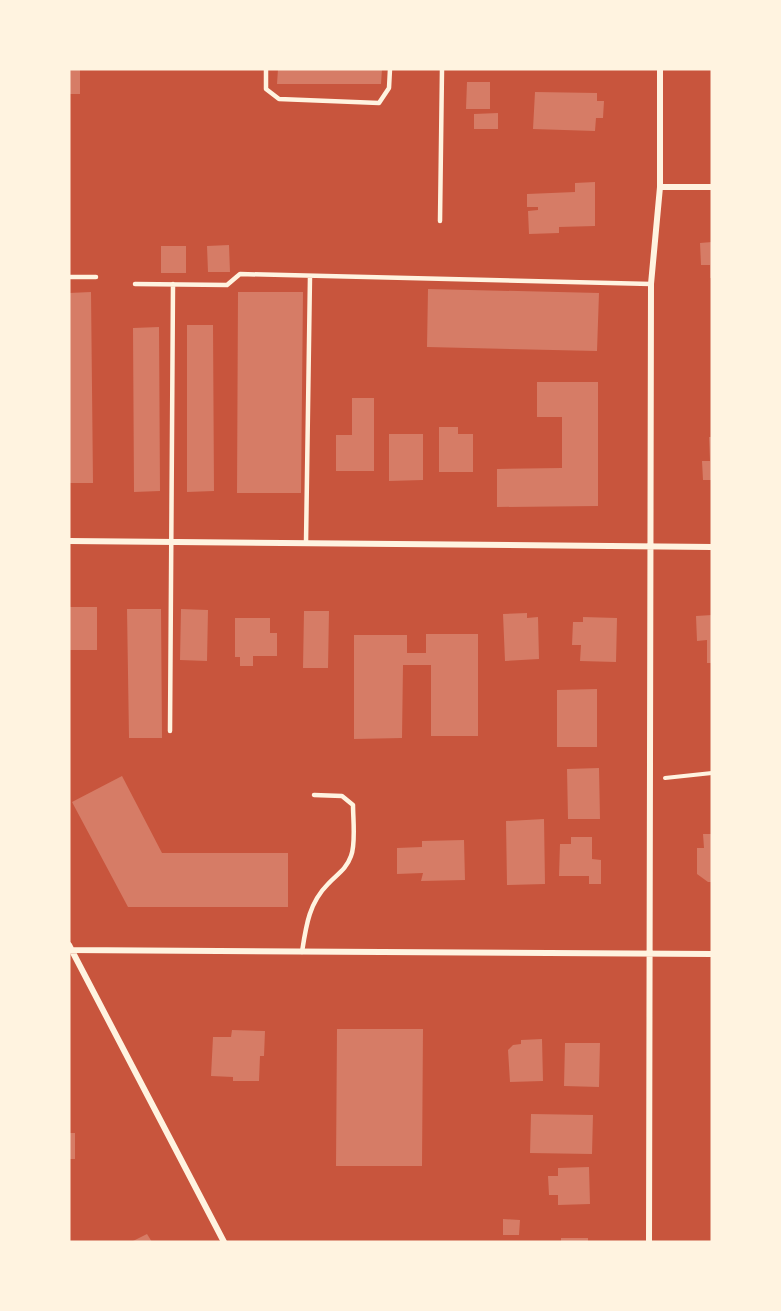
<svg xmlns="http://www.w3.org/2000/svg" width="781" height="1311" font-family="Barlow,sans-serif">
<rect width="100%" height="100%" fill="#c8553d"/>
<path fill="#d67c66" d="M 69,69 L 80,69 L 80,94 L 69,94 Z
M 278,69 L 382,69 L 381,84 L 277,84 Z
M 467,82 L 490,82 L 490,109 L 466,109 Z
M 535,92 L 597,93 L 597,101 L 604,101 L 603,118 L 596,118 L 595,131 L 533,129 Z
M 498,113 L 498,129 L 474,129 L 474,114 Z
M 595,182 L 595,226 L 559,227 L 559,233 L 529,234 L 528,211 L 538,210 L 538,207 L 527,207 L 527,194 L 575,192 L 575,183 Z
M 712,242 L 712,278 L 710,278 L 710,265 L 701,265 L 700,243 Z
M 229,245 L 230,272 L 208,272 L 207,246 Z
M 161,246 L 186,246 L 186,273 L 161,273 Z
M 428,289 L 599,293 L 597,351 L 427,347 Z
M 91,292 L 93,483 L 69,483 L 69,293 Z
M 238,292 L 303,292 L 301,493 L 237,493 Z
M 187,325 L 213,325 L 214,491 L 187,492 Z
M 159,327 L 160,491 L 134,492 L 133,328 Z
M 537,382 L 598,382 L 598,506 L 497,507 L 497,469 L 562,468 L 562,417 L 537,417 Z
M 352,398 L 374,398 L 374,471 L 336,471 L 336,435 L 352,435 Z
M 439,427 L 458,427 L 458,434 L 473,434 L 473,472 L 439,472 Z
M 389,434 L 423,434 L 423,480 L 389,481 Z
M 709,437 L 712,437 L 712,480 L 703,480 L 702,461 L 710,461 Z
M 69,607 L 97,607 L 97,650 L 69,650 Z
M 127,609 L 161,609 L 162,738 L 129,738 Z
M 181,609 L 208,610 L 207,661 L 180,660 Z
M 304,611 L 329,611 L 328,668 L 303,668 Z
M 527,613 L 527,618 L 538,617 L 539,659 L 505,661 L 503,614 Z
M 712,615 L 712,663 L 707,663 L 707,640 L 697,641 L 696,616 Z
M 583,617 L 617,618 L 616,662 L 580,661 L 581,645 L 572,645 L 573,622 L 583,622 Z
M 235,618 L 270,618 L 270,633 L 277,633 L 277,656 L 253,656 L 253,666 L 240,666 L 240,657 L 235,657 Z
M 426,634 L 478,634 L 478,736 L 431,736 L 431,665 L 403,665 L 402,738 L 354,739 L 354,635 L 407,635 L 407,653 L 426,653 Z
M 597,689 L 597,747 L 557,747 L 557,690 Z
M 599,768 L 600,819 L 568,819 L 567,769 Z
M 122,776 L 162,853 L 288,853 L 288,907 L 128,907 L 72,802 Z
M 544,819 L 545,884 L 507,885 L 506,821 Z
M 703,834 L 712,834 L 712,882 L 708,882 L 697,874 L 697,848 L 704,848 Z
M 571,837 L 592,837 L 592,859 L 601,860 L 601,884 L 589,884 L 589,876 L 559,876 L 560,844 L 571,844 Z
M 464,840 L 465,880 L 421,881 L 423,873 L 397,874 L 397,848 L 422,847 L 422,841 Z
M 337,1029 L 423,1029 L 422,1166 L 336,1166 Z
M 232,1030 L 265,1031 L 264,1056 L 260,1056 L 259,1081 L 233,1081 L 233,1077 L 211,1076 L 213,1037 L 231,1037 Z
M 542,1039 L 543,1081 L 510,1082 L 508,1050 L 513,1045 L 521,1044 L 521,1040 Z
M 565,1043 L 600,1043 L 599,1087 L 564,1086 Z
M 531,1114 L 593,1115 L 592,1154 L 530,1153 Z
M 69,1133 L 75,1133 L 75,1159 L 69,1159 Z
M 589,1167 L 590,1204 L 558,1205 L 558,1195 L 549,1195 L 548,1176 L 558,1176 L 558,1168 Z
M 503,1219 L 520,1220 L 519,1235 L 503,1235 Z
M 147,1234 L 152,1242 L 131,1242 Z
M 561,1238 L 588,1238 L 588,1242 L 561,1242 Z"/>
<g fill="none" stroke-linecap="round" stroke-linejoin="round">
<path stroke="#fff3e0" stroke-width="4" d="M 665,778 L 712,773"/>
<path stroke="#fff3e0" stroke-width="4.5" d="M 266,69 L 266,89 L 279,99 L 379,103 L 389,88 L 390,69
M 440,221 L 442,69
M 69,277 L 96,277
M 135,284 L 227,285 L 240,274 L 651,284
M 306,543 L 310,276
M 170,731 L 173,284
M 302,952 C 306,926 309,903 328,884 C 337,874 346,870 351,856 C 356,844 353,819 353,805 L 342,796 L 314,795"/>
<path stroke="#fff3e0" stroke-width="6" d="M 660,187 L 712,187
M 69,541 L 712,547
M 69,945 L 224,1242
M 69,950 L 712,954
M 649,1242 L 651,284 L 660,187 L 660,69"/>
</g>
<rect width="781" height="1311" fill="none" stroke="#fff3e0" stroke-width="141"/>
</svg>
